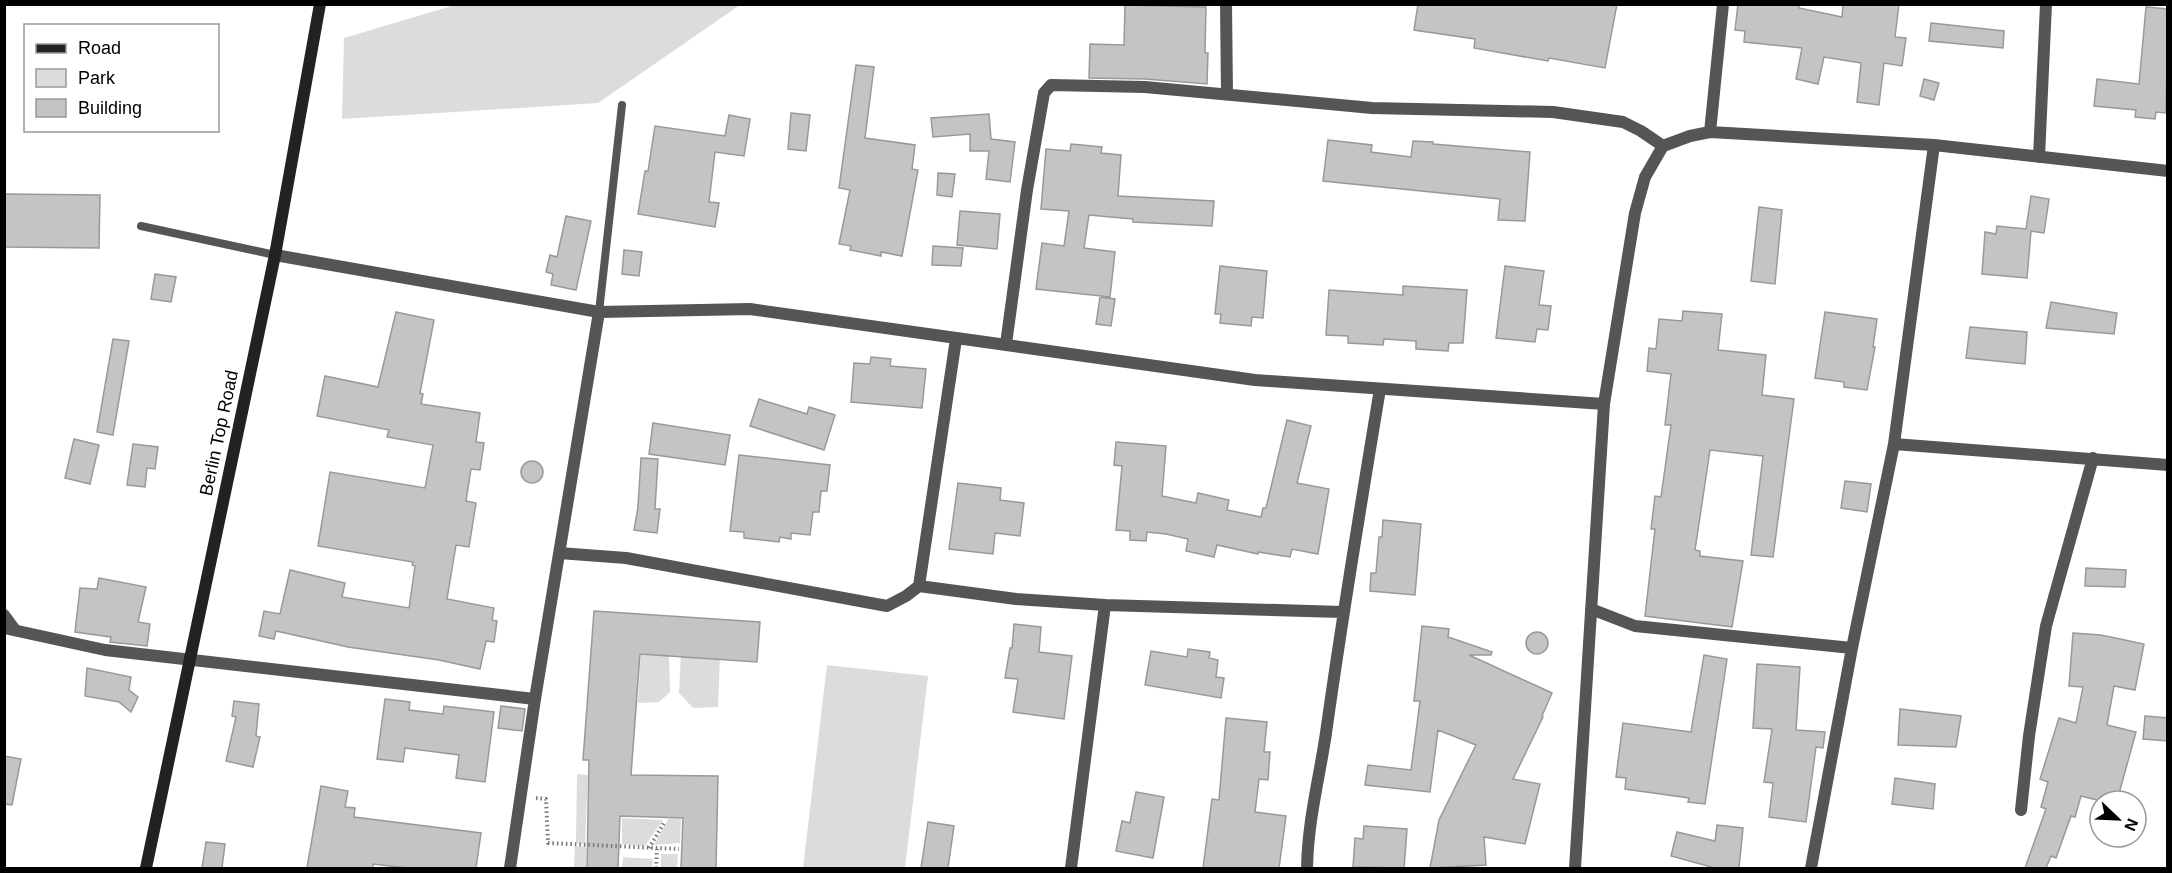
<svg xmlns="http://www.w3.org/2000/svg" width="2172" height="873" font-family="Arial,sans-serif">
<rect width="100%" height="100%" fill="#fff"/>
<path fill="#dcdcdc" d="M 455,5 L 455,4 L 740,5 L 598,103 L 342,119 L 344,38 Z
M 641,653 L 669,654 L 670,692 L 659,702 L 638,703 Z
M 681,654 L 720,655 L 718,707 L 693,708 L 679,693 Z
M 827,665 L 928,676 L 905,868 L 803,868 Z
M 577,774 L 588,775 L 585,844 L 576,843 Z
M 622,818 L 663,820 L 645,846 L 622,844 Z
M 668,819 L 681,819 L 680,843 L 654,845 Z
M 575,846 L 586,847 L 586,868 L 574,868 Z
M 661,854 L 678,854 L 677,868 L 661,868 Z
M 623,857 L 653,859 L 652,868 L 622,868 Z"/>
<path fill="#c4c4c4" stroke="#999" stroke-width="1.5" d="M 1418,4 L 1617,4 L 1605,68 L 1549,58 L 1548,61 L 1474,48 L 1475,39 L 1414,30 Z
M 1738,4 L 1799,4 L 1799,8 L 1842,17 L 1843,4 L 1899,4 L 1895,37 L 1906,38 L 1902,66 L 1884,63 L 1879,105 L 1857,102 L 1861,63 L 1824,57 L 1818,84 L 1796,79 L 1802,48 L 1744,42 L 1745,31 L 1735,30 Z
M 1125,5 L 1206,7 L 1205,53 L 1208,53 L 1207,84 L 1145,79 L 1089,78 L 1090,44 L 1124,45 Z
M 2146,7 L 2168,9 L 2166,113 L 2156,112 L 2155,119 L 2135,117 L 2136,110 L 2094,106 L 2097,79 L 2139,84 Z
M 1931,23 L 2004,31 L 2003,48 L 1929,41 Z
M 856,65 L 874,67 L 865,138 L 915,145 L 912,169 L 918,170 L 902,256 L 881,252 L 881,256 L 850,250 L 851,246 L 839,244 L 850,190 L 839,188 Z
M 1924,79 L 1939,83 L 1934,100 L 1920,96 Z
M 791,113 L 810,115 L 806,151 L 788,149 Z
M 989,114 L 991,139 L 1015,142 L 1010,182 L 986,179 L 989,151 L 970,151 L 970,134 L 933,137 L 931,118 Z
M 729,115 L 750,119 L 744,156 L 715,152 L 709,202 L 719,203 L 715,227 L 638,214 L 645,171 L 648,171 L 655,126 L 725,136 Z
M 1328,140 L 1372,145 L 1371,152 L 1411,157 L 1413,141 L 1433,142 L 1433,144 L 1530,152 L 1525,221 L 1498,220 L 1500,199 L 1323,181 Z
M 1071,144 L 1102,147 L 1101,153 L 1121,155 L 1118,196 L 1214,201 L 1212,226 L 1133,222 L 1133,219 L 1089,215 L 1084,248 L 1115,252 L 1110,297 L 1036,289 L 1042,243 L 1064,246 L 1069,211 L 1041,209 L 1046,149 L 1070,151 Z
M 938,173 L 955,174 L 952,197 L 937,195 Z
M 4,194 L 100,195 L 99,248 L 4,247 Z
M 2031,196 L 2049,199 L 2044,233 L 2031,231 L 2027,278 L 1982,274 L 1985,232 L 1996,234 L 1997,226 L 2026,229 Z
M 1759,207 L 1782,210 L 1775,284 L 1751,281 Z
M 960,211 L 1000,214 L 997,249 L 957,245 Z
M 566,216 L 591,221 L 576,290 L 551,285 L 553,274 L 546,272 L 550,255 L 557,257 Z
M 933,246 L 963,248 L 961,266 L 932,265 Z
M 624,250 L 642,252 L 639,276 L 622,274 Z
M 1220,266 L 1267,271 L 1263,318 L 1252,317 L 1251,326 L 1220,323 L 1221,314 L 1215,314 Z
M 1505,266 L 1544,271 L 1539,305 L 1551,306 L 1548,330 L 1537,329 L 1535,342 L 1496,338 Z
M 155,274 L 176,277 L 171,302 L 151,299 Z
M 1403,286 L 1467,290 L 1463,343 L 1449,343 L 1448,351 L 1416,349 L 1416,341 L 1384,339 L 1383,345 L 1348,343 L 1348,336 L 1326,335 L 1329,290 L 1403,295 Z
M 1100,297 L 1115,299 L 1111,326 L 1096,324 Z
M 2051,302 L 2117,313 L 2114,334 L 2046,328 Z
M 1683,311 L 1722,314 L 1718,350 L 1766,355 L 1762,395 L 1794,399 L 1773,557 L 1751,555 L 1763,456 L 1710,450 L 1695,550 L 1700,551 L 1700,556 L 1743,561 L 1732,627 L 1645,616 L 1655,529 L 1651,529 L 1655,496 L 1661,497 L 1671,425 L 1665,425 L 1671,374 L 1647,371 L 1649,348 L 1656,349 L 1659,319 L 1682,321 Z
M 396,312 L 434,320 L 420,393 L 423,394 L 421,404 L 480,413 L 476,442 L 484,443 L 480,470 L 471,469 L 466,501 L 476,503 L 469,547 L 456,545 L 447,599 L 494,608 L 492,620 L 497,621 L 494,642 L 486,641 L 480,669 L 439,660 L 348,647 L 276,631 L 274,639 L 259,636 L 264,611 L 280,614 L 290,570 L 345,583 L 342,597 L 409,608 L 415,566 L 412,565 L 413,562 L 318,546 L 330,472 L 425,488 L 433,445 L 387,437 L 389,430 L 317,416 L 325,376 L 378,387 Z
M 1825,312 L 1877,319 L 1873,347 L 1875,347 L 1867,390 L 1844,387 L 1844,382 L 1815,378 Z
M 1970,327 L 2027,332 L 2025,364 L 1966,358 Z
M 113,339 L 129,341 L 113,435 L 97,432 Z
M 871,357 L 891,359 L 890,366 L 926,369 L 922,408 L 851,402 L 854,363 L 870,364 Z
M 759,399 L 807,414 L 809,407 L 835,415 L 824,450 L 750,426 Z
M 1287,420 L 1311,426 L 1297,483 L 1329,489 L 1318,554 L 1292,549 L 1290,557 L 1258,552 L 1258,554 L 1217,545 L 1214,557 L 1186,551 L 1188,539 L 1166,534 L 1147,532 L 1146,541 L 1130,540 L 1130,531 L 1116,530 L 1122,466 L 1114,465 L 1116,442 L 1166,446 L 1162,496 L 1196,503 L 1198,493 L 1229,500 L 1227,510 L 1261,517 L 1263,508 L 1266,508 Z
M 653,423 L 730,435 L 725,465 L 649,454 Z
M 74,439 L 99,445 L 90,484 L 65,478 Z
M 133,444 L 158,447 L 155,469 L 147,468 L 145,487 L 127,485 Z
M 739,455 L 830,465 L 827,491 L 821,491 L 819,512 L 813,512 L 810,535 L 791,533 L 791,539 L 780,537 L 779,542 L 744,538 L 744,532 L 730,531 Z
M 641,458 L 658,459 L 655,509 L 660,509 L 657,533 L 634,530 L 638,507 Z
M521 472a11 11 0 1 1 22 0a11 11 0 1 1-22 0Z
M 1845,481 L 1871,484 L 1867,512 L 1841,508 Z
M 958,483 L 1001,488 L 1000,500 L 1024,503 L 1020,536 L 995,533 L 993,554 L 949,549 Z
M 1383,520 L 1421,524 L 1415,595 L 1370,591 L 1371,573 L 1376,573 L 1379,537 L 1382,537 Z
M 2086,568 L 2126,570 L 2125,587 L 2085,586 Z
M 99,578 L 146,587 L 138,622 L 150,624 L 147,646 L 110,642 L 111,637 L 75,632 L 80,588 L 97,589 Z
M 594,611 L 760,622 L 757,662 L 640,654 L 631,775 L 718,776 L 716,868 L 681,868 L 683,818 L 620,816 L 618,868 L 587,868 L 589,760 L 583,760 Z
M 1014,624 L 1041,627 L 1039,652 L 1072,656 L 1064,719 L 1013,712 L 1018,679 L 1005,678 L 1010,648 L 1012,648 Z
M 1422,626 L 1449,629 L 1448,637 L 1492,652 L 1491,655 L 1469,655 L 1552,693 L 1542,716 L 1543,717 L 1513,779 L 1540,784 L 1525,844 L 1484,837 L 1486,865 L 1430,868 L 1439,820 L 1476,745 L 1438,730 L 1430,792 L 1365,785 L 1368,765 L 1411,770 L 1420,701 L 1414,701 Z
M1526 643a11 11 0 1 1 22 0a11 11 0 1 1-22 0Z
M 2073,633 L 2101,635 L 2144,644 L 2135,690 L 2114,686 L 2107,725 L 2136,732 L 2117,801 L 2101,801 L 2081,796 L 2075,817 L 2071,816 L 2056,858 L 2051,856 L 2046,868 L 2025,868 L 2046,809 L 2041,807 L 2048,782 L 2040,779 L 2059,718 L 2076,723 L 2083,687 L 2069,686 Z
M 1188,649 L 1210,652 L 1209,658 L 1218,660 L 1216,677 L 1224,678 L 1221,698 L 1145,685 L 1151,651 L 1187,657 Z
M 1704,655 L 1727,659 L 1705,804 L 1688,802 L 1689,798 L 1625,789 L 1626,778 L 1616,777 L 1623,723 L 1691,732 Z
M 1757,664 L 1800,667 L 1796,730 L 1825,732 L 1823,748 L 1816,747 L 1806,822 L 1769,817 L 1773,783 L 1764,782 L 1772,729 L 1753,728 Z
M 87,668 L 131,677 L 129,690 L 138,697 L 131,712 L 119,702 L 85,696 Z
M 385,699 L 410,702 L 409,710 L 443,714 L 444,706 L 494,712 L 485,782 L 456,778 L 459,755 L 405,748 L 403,762 L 377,759 Z
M 234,701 L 259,704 L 256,736 L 260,737 L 253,767 L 226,761 L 236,717 L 232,716 Z
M 501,706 L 525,709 L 522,731 L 498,728 Z
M 1900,709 L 1961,716 L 1956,747 L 1898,745 Z
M 2145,716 L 2168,718 L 2168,741 L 2143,739 Z
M 1226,718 L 1267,722 L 1264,752 L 1270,752 L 1268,780 L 1259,779 L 1255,812 L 1286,816 L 1279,868 L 1203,868 L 1212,799 L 1219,800 Z
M 4,756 L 21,759 L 12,805 L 4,804 Z
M 1895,778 L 1935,784 L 1933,809 L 1892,804 Z
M 321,786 L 348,791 L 345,807 L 355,808 L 354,817 L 481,833 L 476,868 L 407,868 L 373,864 L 373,868 L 307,868 Z
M 1136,792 L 1164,797 L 1153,858 L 1116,851 L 1122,821 L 1130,823 Z
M 928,822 L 954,826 L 948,868 L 921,868 Z
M 1717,825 L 1743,828 L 1739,868 L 1715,868 L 1671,856 L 1677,832 L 1715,841 Z
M 1364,826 L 1407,829 L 1404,868 L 1353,867 L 1355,838 L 1363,839 Z
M 206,842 L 225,844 L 222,868 L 202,868 Z"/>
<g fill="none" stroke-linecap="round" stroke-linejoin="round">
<path stroke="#777" stroke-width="4" stroke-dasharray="1.5 3" stroke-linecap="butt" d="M 536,798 L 546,799 L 548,843 L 679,849
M 649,848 L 665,821
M 656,868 L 657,849"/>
<path stroke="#555" stroke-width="8" d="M 141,226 L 275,255
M 599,312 L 622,105"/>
<path stroke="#555" stroke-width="12" d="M 1226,4 L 1227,94
M 1710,132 L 1723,4
M 2039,157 L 2046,4
M 275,255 L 599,312
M 1006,344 L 1027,190 L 1044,93 L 1051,85 L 1145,87 L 1372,108 L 1553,112 L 1623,122 L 1641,131 L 1663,146
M 1894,444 L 2168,465
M 559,553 L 626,558 L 887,606 L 906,596 L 919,586 L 1016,599 L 1105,605 L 1342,612
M 919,586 L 956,339
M 1591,609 L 1635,626 L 1852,648
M 4,615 L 15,630
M 4,628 L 105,650 L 535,699 L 510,868
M 535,699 L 599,312 L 750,309 L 1255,380 L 1604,404 L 1635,213 L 1645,177 L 1663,146 L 1690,136 L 1710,132 L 1934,145 L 2168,171
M 2021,810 L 2029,736 L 2046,626 L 2093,458
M 1071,868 L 1105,605
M 1307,868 C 1308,820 1319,780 1326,733 C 1342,618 1361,503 1380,389
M 1575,868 L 1604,404
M 1811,868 L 1852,648 L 1894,444 L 1934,145"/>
<path stroke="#222" stroke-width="12" d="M 146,868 L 275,255 L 320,4"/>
</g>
<g text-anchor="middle" stroke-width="4.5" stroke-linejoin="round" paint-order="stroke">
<g font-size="18" fill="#000" stroke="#fff">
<text transform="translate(219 433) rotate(-78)" y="6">Berlin Top Road</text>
</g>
</g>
<rect width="2172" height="873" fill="none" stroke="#000000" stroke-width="12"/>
<rect x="24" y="24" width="195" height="108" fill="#ffffff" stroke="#999999" stroke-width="1.5"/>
<rect x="36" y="44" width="30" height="9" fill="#222222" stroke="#999999" stroke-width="1.5"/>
<text x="78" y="54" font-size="18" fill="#000000">Road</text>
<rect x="36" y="69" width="30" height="18" fill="#dcdcdc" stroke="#999999" stroke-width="1.5"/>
<text x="78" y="84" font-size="18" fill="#000000">Park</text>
<rect x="36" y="99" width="30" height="18" fill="#c4c4c4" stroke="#999999" stroke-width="1.5"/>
<text x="78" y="114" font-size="18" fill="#000000">Building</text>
<g transform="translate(2118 819) rotate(113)"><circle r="28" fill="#ffffff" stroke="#999999" stroke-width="1.5"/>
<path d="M0-4.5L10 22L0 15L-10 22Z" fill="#000000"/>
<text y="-9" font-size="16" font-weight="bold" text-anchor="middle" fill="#000000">N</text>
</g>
</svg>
